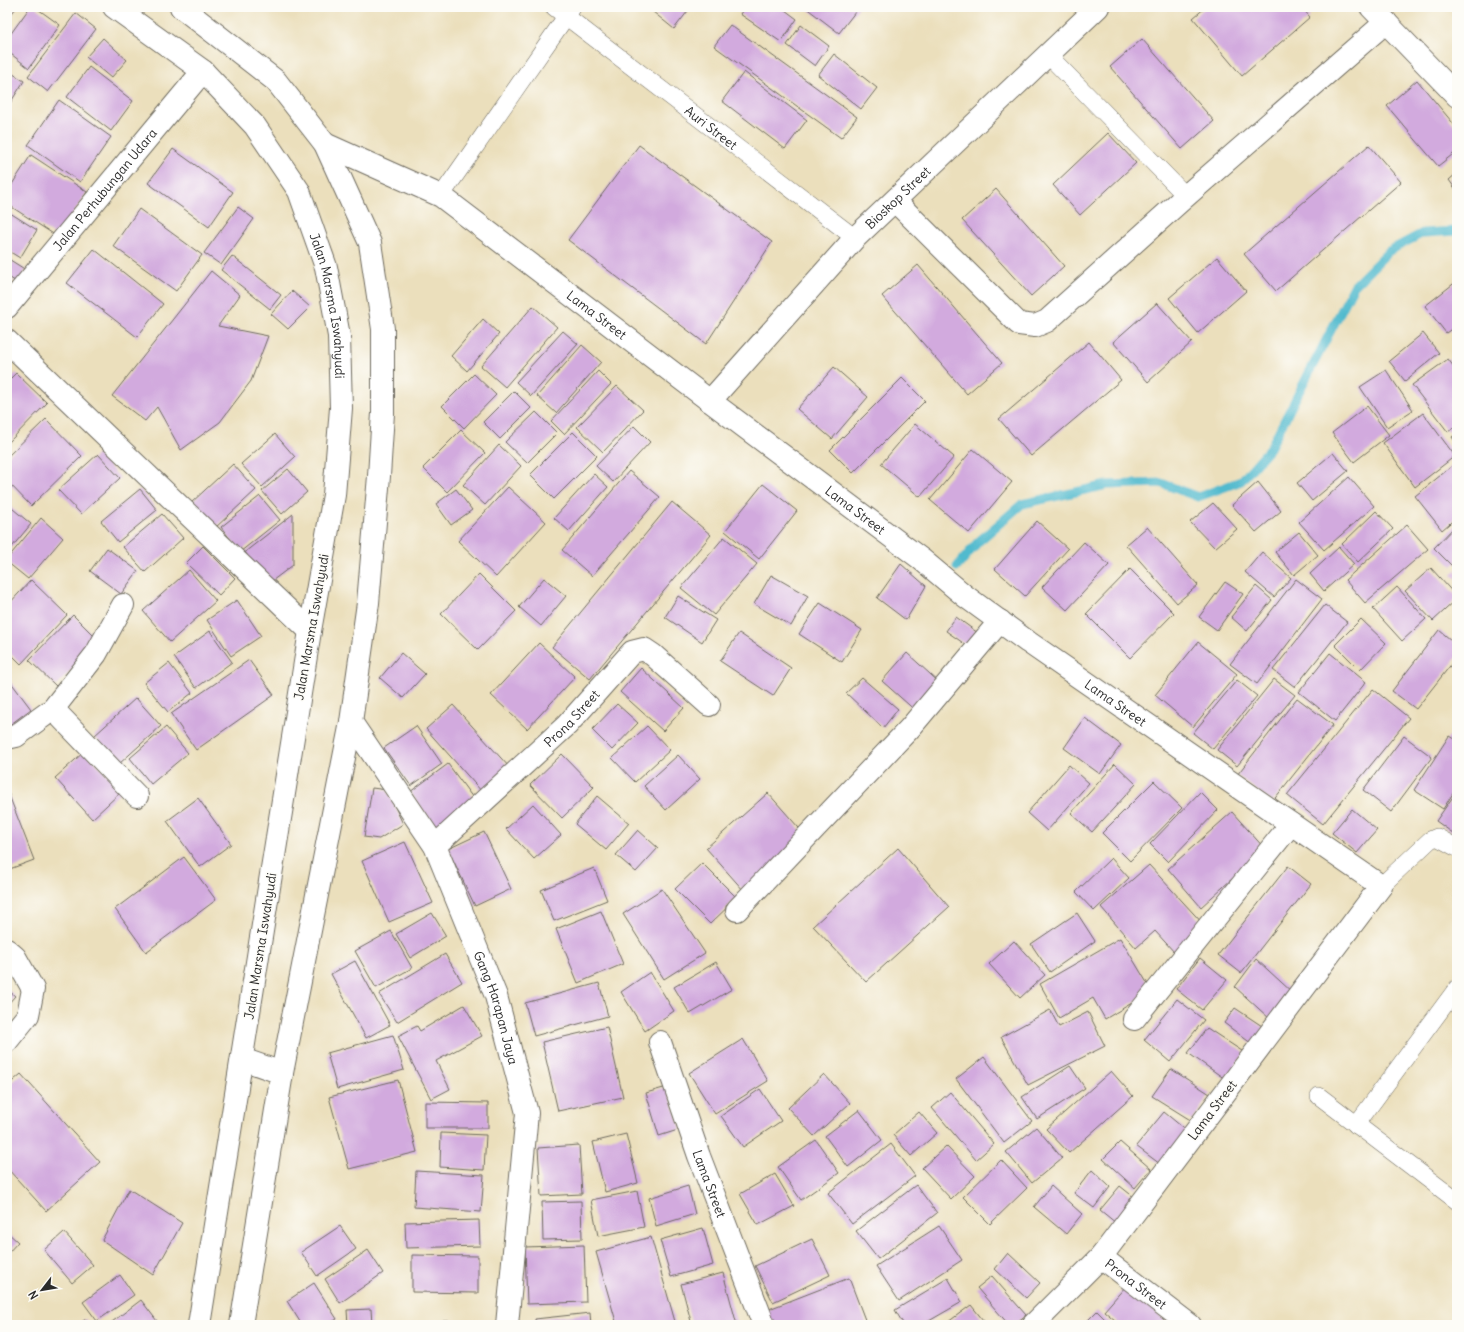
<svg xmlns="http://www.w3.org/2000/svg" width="1464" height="1332" font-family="Delius,sans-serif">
<rect width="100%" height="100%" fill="#fdfcf7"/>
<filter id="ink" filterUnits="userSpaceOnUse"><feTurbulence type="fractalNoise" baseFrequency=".025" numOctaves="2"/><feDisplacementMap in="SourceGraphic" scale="8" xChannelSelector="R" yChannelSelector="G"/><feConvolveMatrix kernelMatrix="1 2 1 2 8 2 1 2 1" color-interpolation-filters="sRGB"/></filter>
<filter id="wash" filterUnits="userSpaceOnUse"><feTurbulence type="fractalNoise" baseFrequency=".012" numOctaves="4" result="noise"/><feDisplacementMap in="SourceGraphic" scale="16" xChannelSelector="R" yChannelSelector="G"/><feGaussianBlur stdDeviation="0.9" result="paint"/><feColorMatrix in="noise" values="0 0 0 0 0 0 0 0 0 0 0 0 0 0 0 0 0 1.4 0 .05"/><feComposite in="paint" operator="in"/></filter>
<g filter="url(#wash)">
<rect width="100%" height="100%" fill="#ebdfbc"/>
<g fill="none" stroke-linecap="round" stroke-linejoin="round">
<path stroke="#51bace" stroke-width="9" d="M 957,567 L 978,542 L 1022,504 L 1107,485 L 1161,483 L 1198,497 L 1241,481 L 1270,448 L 1354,286 L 1389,251 L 1423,233 L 1457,231"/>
</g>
<g id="blocks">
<path fill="#d2aade" d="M 7,7 L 17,7 L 7,19 Z
M 30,7 L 35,7 L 60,25 L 29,68 L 7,51 L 7,39 Z
M 647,7 L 691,7 L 674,29 Z
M 745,7 L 781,7 L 797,19 L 781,42 L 740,14 Z
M 805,7 L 859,7 L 839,33 Z
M 1206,7 L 1301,7 L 1310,17 L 1242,76 L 1193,18 Z
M 76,13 L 96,29 L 48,92 L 28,76 Z
M 730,25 L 857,117 L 841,138 L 714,46 Z
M 801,25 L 829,46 L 815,66 L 787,45 Z
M 103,38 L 127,60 L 111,78 L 86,57 Z
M 1142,39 L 1214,121 L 1182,149 L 1110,67 Z
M 834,54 L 877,88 L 861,109 L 818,75 Z
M 89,67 L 133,101 L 111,131 L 67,97 Z
M 7,70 L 24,81 L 7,108 Z
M 744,72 L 807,120 L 785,149 L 722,101 Z
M 1417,80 L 1457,128 L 1457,151 L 1438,166 L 1387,106 Z
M 59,100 L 111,137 L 80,182 L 28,145 Z
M 1108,133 L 1136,163 L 1080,215 L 1053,185 Z
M 639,145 L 772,242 L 706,344 L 568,240 Z
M 1369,145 L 1401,182 L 1276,291 L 1244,254 Z
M 173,149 L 233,192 L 209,227 L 148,183 Z
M 31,155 L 87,192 L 58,237 L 7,204 L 7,192 Z
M 1457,173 L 1457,191 L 1449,180 Z
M 996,189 L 1064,266 L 1031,296 L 962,220 Z
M 238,207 L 254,219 L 221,265 L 204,253 Z
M 139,209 L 202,255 L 176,291 L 113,246 Z
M 7,211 L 37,230 L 20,258 L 7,250 Z
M 94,249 L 163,304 L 137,337 L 67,283 Z
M 232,256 L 281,295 L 270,309 L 221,270 Z
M 1217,257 L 1246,291 L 1198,333 L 1169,298 Z
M 7,258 L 26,270 L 18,283 L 7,276 Z
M 918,265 L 1002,363 L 967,394 L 882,296 Z
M 211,271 L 240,295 L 218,326 L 268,336 L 251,381 L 220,422 L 181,450 L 157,407 L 145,421 L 112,396 Z
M 1457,281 L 1457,325 L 1446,333 L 1425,306 Z
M 292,291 L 310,307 L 288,329 L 271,314 Z
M 1157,303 L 1192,342 L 1148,382 L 1113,342 Z
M 533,306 L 557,327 L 505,387 L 481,366 Z
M 483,319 L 499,334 L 467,371 L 451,356 Z
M 563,331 L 578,344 L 531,396 L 516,382 Z
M 1423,333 L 1439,353 L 1405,381 L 1389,361 Z
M 1457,334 L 1457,345 L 1452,339 Z
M 1089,342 L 1121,380 L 1031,456 L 999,419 Z
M 582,345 L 601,362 L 556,413 L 537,396 Z
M 1448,359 L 1457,371 L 1457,425 L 1448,432 L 1412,385 Z
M 834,367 L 868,397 L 832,439 L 797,409 Z
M 1386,370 L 1413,410 L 1387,427 L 1360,387 Z
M 598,371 L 611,384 L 564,434 L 551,421 Z
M 16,373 L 47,403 L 7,444 L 7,382 Z
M 474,374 L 496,395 L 464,428 L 442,406 Z
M 902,378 L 925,401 L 853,473 L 830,450 Z
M 617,386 L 643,410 L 603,452 L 577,427 Z
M 514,391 L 531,408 L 500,439 L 483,422 Z
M 1367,406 L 1389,435 L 1354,462 L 1332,433 Z
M 536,412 L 557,433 L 527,463 L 505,442 Z
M 1423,413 L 1455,456 L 1415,487 L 1383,443 Z
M 46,419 L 82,456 L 31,506 L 7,481 L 7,457 Z
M 915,424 L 954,457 L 920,497 L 881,464 Z
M 634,426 L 650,442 L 613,482 L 596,466 Z
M 461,430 L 485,453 L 447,492 L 423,468 Z
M 573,432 L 597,456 L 554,499 L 530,475 Z
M 1457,433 L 1457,444 L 1452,437 Z
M 275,434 L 295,457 L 262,487 L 241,464 Z
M 499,445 L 521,466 L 485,505 L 463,485 Z
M 973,449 L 1012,482 L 969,533 L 930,500 Z
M 1333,453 L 1348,471 L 1312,501 L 1297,483 Z
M 98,454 L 120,478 L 81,514 L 58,490 Z
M 1457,462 L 1457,517 L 1442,530 L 1415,496 Z
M 233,464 L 256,490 L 215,528 L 191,503 Z
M 288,469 L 307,492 L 282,514 L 262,491 Z
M 629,471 L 660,497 L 592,576 L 562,550 Z
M 594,474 L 608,487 L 569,531 L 554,518 Z
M 1349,477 L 1374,506 L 1324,550 L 1299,522 Z
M 1258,482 L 1281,511 L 1256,532 L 1232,505 Z
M 763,484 L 797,511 L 759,559 L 725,531 Z
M 508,487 L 546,522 L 496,577 L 458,541 Z
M 140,489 L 157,510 L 118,542 L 101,521 Z
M 456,489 L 472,510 L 451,525 L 436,504 Z
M 260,496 L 280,520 L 240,552 L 221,527 Z
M 672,502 L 711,535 L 590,679 L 552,647 Z
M 1213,503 L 1237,529 L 1215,548 L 1190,522 Z
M 7,504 L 31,524 L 7,553 Z
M 1376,511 L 1393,529 L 1358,562 L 1342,544 Z
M 162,514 L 183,538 L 145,572 L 123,547 Z
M 293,514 L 293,565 L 268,584 L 245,552 Z
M 41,518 L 63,538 L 28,579 L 7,562 L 7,559 Z
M 1037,521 L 1068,549 L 1025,596 L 995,569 Z
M 1457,524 L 1457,561 L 1452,566 L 1434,548 Z
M 1407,525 L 1428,549 L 1365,603 L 1345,580 Z
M 1147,527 L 1198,585 L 1177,603 L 1126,545 Z
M 1299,532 L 1318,555 L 1294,575 L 1275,552 Z
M 724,537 L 757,564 L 714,615 L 681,588 Z
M 1084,542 L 1109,565 L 1067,610 L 1042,587 Z
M 203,546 L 235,578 L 219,595 L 186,563 Z
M 1339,547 L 1354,564 L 1324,591 L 1310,574 Z
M 107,548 L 138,571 L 121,594 L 90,571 Z
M 1262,552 L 1291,578 L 1274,597 L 1245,572 Z
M 901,564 L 926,586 L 906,620 L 877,598 Z
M 1431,568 L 1457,597 L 1457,599 L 1433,621 L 1405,591 Z
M 1130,569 L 1174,613 L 1130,658 L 1086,614 Z
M 1457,569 L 1457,579 L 1452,575 Z
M 189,570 L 216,601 L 170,642 L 143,611 Z
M 479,574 L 516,611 L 478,650 L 441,614 Z
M 771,575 L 808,596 L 791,626 L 754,604 Z
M 544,578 L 566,596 L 541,626 L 519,607 Z
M 1296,579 L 1322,599 L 1257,684 L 1230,664 Z
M 31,580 L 67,615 L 21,664 L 7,650 L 7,606 Z
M 1225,582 L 1243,594 L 1217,630 L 1199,617 Z
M 1256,586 L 1272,600 L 1247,631 L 1231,617 Z
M 1397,587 L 1426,619 L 1402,641 L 1373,609 Z
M 678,596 L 716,620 L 702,642 L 665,617 Z
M 237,600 L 261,636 L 231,656 L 207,620 Z
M 820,603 L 862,630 L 842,662 L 799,634 Z
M 1325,605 L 1347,622 L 1295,687 L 1273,670 Z
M 73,615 L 99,641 L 56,686 L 29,660 Z
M 956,617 L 978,633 L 969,647 L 946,631 Z
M 1361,619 L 1386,643 L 1360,670 L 1335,645 Z
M 1439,630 L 1457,645 L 1457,657 L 1416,709 L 1392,691 Z
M 210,631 L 232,662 L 196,688 L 174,657 Z
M 739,633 L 791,668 L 773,696 L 720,661 Z
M 1198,642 L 1237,674 L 1193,727 L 1155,695 Z
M 539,643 L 575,677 L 527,729 L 491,695 Z
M 401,653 L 425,674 L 403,698 L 380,678 Z
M 907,653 L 942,685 L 918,713 L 882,681 Z
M 1330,653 L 1366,682 L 1335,721 L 1299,692 Z
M 249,660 L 274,695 L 196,750 L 171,714 Z
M 169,663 L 192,693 L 168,712 L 144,683 Z
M 641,668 L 684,708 L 663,731 L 620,692 Z
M 7,677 L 31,709 L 7,727 Z
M 862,678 L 898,709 L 883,728 L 846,693 Z
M 1274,679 L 1295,695 L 1237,766 L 1217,750 Z
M 1237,680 L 1257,696 L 1213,749 L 1193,733 Z
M 1373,689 L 1409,718 L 1323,824 L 1287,795 Z
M 136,698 L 161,726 L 119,764 L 94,736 Z
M 1297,698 L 1333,725 L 1272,802 L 1237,775 Z
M 617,704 L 638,723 L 612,750 L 592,730 Z
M 453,705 L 510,768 L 483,793 L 426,729 Z
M 1085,718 L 1121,745 L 1100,774 L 1064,748 Z
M 416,726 L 442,764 L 411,786 L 384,748 Z
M 647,726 L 670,750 L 635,782 L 612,758 Z
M 166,727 L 188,753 L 151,784 L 130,758 Z
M 1404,736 L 1432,757 L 1391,812 L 1363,790 Z
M 1449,736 L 1457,741 L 1457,787 L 1443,809 L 1414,790 Z
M 85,751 L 122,791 L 92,819 L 55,778 Z
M 562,754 L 594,787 L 562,818 L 530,785 Z
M 678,755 L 700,779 L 666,810 L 644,786 Z
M 448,764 L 476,802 L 438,830 L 410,792 Z
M 1115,764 L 1136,784 L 1092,832 L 1071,813 Z
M 1069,765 L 1089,783 L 1047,831 L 1027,813 Z
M 1154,781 L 1182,808 L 1130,861 L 1102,833 Z
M 372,788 L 387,790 L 403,824 L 379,839 L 364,837 Z
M 7,790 L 34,860 L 7,870 Z
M 1457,791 L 1457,836 L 1436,821 Z
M 1200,792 L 1218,810 L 1168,862 L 1150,844 Z
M 768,793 L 806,836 L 744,891 L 706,848 Z
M 597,796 L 629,823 L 606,850 L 575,824 Z
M 198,798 L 231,844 L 200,867 L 167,821 Z
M 533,804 L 561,835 L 534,859 L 506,829 Z
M 1352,809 L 1377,830 L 1357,853 L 1332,833 Z
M 1232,812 L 1265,849 L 1201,907 L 1168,869 Z
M 638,830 L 658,848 L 636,872 L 616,855 Z
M 484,832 L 511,889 L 475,906 L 448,849 Z
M 405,842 L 433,903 L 389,922 L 362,861 Z
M 898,848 L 949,907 L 866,982 L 813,926 Z
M 184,857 L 216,900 L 146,952 L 115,909 Z
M 1111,858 L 1129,878 L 1094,911 L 1076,892 Z
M 702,863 L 737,898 L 710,924 L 675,889 Z
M 1149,865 L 1205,926 L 1175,953 L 1155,931 L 1136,948 L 1101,907 Z
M 1288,866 L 1311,884 L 1241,973 L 1218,955 Z
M 594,868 L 607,900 L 554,921 L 541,890 Z
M 662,889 L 705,953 L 664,979 L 623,914 Z
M 601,911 L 623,964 L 578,983 L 556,929 Z
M 432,913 L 446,936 L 410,958 L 396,934 Z
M 1077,913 L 1095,941 L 1050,972 L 1031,944 Z
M 391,931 L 412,968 L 376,988 L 355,951 Z
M 1120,938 L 1152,991 L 1105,1019 L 1093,998 L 1059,1018 L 1040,984 Z
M 1014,941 L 1045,975 L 1020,998 L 989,964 Z
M 445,954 L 462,982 L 397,1022 L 379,994 Z
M 1200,958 L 1227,980 L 1202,1010 L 1176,989 Z
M 1256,959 L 1293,993 L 1270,1019 L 1235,987 Z
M 355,961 L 390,1025 L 366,1038 L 331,974 Z
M 716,962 L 732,989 L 690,1014 L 674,987 Z
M 650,972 L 674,1011 L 645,1031 L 621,992 Z
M 599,983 L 608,1016 L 534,1036 L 525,1003 Z
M 7,989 L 15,996 L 7,1005 Z
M 1177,999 L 1204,1020 L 1170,1062 L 1144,1040 Z
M 464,1005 L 482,1036 L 436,1061 L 450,1089 L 431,1099 L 398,1036 L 417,1026 L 420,1031 Z
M 1235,1008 L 1265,1028 L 1252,1044 L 1224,1023 Z
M 1050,1010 L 1059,1027 L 1088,1012 L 1105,1046 L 1028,1085 L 1001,1037 Z
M 607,1027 L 623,1097 L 558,1111 L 542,1042 Z
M 1207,1028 L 1245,1053 L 1225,1079 L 1188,1053 Z
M 393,1035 L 404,1070 L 337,1089 L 327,1053 Z
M 743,1039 L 768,1081 L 715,1114 L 689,1073 Z
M 984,1057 L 1032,1121 L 1004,1143 L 956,1079 Z
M 1070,1066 L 1085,1088 L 1037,1119 L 1022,1097 Z
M 1171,1069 L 1210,1094 L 1192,1121 L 1152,1096 Z
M 1111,1071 L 1133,1096 L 1069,1153 L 1046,1129 Z
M 21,1074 L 100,1162 L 46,1211 L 7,1168 L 7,1086 Z
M 824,1074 L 850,1103 L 814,1136 L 788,1108 Z
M 398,1080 L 417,1152 L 349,1169 L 329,1097 Z
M 667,1087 L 681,1129 L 659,1136 L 646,1093 Z
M 760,1089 L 781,1121 L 743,1147 L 721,1116 Z
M 950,1092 L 994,1144 L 976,1160 L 932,1108 Z
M 425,1102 L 488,1103 L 488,1128 L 425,1128 Z
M 859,1110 L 882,1140 L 848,1167 L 825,1136 Z
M 919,1112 L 937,1133 L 911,1156 L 893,1135 Z
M 1164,1112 L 1187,1131 L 1160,1164 L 1136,1146 Z
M 1036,1127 L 1062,1158 L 1032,1183 L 1006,1152 Z
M 441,1133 L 486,1135 L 484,1170 L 440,1167 Z
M 626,1134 L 638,1183 L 605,1192 L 593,1142 Z
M 816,1140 L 839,1173 L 801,1200 L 778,1167 Z
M 1120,1142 L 1151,1169 L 1135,1188 L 1103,1159 Z
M 891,1144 L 915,1176 L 852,1224 L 828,1193 Z
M 579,1145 L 582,1194 L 541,1196 L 538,1148 Z
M 946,1146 L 975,1176 L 951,1199 L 922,1168 Z
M 1001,1160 L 1027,1188 L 990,1224 L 963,1197 Z
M 1092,1170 L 1110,1187 L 1094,1208 L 1074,1193 Z
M 416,1171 L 484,1175 L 481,1212 L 414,1207 Z
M 775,1174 L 794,1206 L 758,1225 L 740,1194 Z
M 916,1185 L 937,1213 L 878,1259 L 856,1231 Z
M 688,1186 L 695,1214 L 656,1226 L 649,1198 Z
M 1051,1186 L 1082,1214 L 1066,1234 L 1034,1207 Z
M 1120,1186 L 1135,1198 L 1116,1223 L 1100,1210 Z
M 129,1189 L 182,1223 L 153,1275 L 102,1240 Z
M 637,1191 L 644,1227 L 598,1236 L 591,1200 Z
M 581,1201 L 582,1239 L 543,1240 L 542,1202 Z
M 479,1220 L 480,1246 L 406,1248 L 405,1222 Z
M 340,1226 L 356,1249 L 317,1276 L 301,1252 Z
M 939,1226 L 962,1260 L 899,1301 L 876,1266 Z
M 703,1228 L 713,1265 L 671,1277 L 660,1240 Z
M 7,1232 L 18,1242 L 7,1254 Z
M 64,1232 L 93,1265 L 72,1283 L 44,1250 Z
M 651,1237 L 676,1325 L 617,1325 L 596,1252 Z
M 812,1239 L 830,1275 L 773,1302 L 755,1266 Z
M 584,1245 L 586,1302 L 527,1304 L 525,1247 Z
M 368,1250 L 383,1273 L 340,1303 L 325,1279 Z
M 1008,1253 L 1040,1283 L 1026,1298 L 995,1269 Z
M 412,1255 L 478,1256 L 478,1293 L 412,1292 Z
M 723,1273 L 737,1325 L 692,1325 L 681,1284 Z
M 120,1275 L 134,1295 L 97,1321 L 83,1302 Z
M 992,1276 L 1026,1315 L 1013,1325 L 1009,1325 L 977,1288 Z
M 849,1278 L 867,1325 L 770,1325 L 764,1311 Z
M 948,1278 L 962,1302 L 922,1325 L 904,1325 L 895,1310 Z
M 314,1283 L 337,1319 L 327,1325 L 302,1325 L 287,1301 Z
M 1126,1286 L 1171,1325 L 1121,1325 L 1104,1311 Z
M 141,1300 L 160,1325 L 108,1325 Z
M 971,1305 L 987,1325 L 944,1325 Z
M 371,1309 L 372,1325 L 348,1325 L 347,1310 Z
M 1097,1311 L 1111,1325 L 1083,1325 Z
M 590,1313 L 591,1325 L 536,1325 L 535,1319 Z
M 86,1319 L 90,1325 L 77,1325 Z
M 443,1321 L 477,1322 L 477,1325 L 443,1325 Z"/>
</g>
</g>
<g filter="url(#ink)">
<use href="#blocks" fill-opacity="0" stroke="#6e6a5e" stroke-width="1"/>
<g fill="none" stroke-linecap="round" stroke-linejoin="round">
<defs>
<g id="service">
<path id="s1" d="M 554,7 L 855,238"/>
<path d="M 1048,55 L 1186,196"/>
<path d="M 441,196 L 572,8"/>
<path d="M 1381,886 L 1430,840 L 1437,837 L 1457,848"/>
<path d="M 1319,1096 L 1457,1201"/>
<path d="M 1356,1125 L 1457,988"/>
</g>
<g id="minor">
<path d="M 1371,7 L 1457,96"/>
<path id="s2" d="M 325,144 L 441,196 L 710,401 L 921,559 L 965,596 L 1028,642 L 1381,886 L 1101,1257 L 1033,1325"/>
<path d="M 895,201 L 1019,324 L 1035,326 L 1047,321 L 1186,196 L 1386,22"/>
<path id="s3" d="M 7,307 L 203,71"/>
<path d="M 7,341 L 310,631"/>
<path id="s4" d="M 710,401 L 855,238 L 1098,7"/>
<path d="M 53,709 L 137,796"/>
<path id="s5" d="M 351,722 L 435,846 L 496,996 L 527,1113 L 507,1325"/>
<path d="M 7,738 L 16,736 L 53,709 L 96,654 L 123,605"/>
<path id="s6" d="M 435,846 L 567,725 L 632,652 L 644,649 L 653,655 L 709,705"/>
<path d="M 737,910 L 910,728 L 1000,621"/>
<path d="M 7,950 L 15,957 L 33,989 L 28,1015 L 7,1041"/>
<path d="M 1134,1019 L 1291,824"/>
<path id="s7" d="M 660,1042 L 699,1156 L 764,1325"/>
<path id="s8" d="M 1101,1257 L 1190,1325"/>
</g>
<g id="trunk">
<path id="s9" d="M 114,7 L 203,71 L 255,126 L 299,191 L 326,267 L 339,336 L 341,408 L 334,495 L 310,631 L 199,1325"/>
<path d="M 181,7 L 276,81 L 325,144 L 370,243 L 383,329 L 383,413 L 379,476 L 368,603 L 351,722 L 282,1073 L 241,1325"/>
<path d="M 242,1059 L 282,1073"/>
</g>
</defs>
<use href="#service" stroke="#6e6a5e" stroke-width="18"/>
<use href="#minor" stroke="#6e6a5e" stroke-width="24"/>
<use href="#trunk" stroke="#6e6a5e" stroke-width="24"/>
<use href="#service" stroke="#fff" stroke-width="17"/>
<use href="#minor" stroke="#fff" stroke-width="22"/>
<use href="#trunk" stroke="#fff" stroke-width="22"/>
</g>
</g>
<g text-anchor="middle" stroke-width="3" stroke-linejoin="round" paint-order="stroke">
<g font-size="13" fill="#2b2b2b" stroke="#fdfcf7">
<text dy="5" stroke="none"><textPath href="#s1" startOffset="198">Auri Street</textPath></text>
<text dy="5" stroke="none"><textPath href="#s3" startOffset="153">Jalan Perhubungan Udara</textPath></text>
<text dy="5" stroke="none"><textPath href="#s4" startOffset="277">Bioskop Street</textPath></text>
<text dy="5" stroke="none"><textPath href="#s9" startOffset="383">Jalan Marsma Iswahyudi</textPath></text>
<text dy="5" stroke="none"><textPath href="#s2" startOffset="323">Lama Street</textPath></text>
<text dy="5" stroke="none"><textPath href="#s2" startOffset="647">Lama Street</textPath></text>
<text transform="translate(311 627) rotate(-80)" y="5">Jalan Marsma Iswahyudi</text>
<text dy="5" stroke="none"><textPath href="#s2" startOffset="971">Lama Street</textPath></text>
<text dy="5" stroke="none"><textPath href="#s6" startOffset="187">Prona Street</textPath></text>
<text transform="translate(260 946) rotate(-81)" y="5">Jalan Marsma Iswahyudi</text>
<text dy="5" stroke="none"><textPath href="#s5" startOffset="323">Gang Harapan Jaya</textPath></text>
<text transform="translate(1212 1110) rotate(-53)" y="5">Lama Street</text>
<text dy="5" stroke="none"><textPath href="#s7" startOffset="150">Lama Street</textPath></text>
<text dy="5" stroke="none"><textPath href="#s8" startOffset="44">Prona Street</textPath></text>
</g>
</g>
<rect width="1464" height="1332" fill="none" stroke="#fdfcf7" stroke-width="24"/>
<g transform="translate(42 1290) rotate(239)" stroke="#fdfcf7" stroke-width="3" paint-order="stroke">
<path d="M0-3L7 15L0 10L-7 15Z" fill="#2b2b2b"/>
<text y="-6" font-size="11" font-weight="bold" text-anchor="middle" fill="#2b2b2b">N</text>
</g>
</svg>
